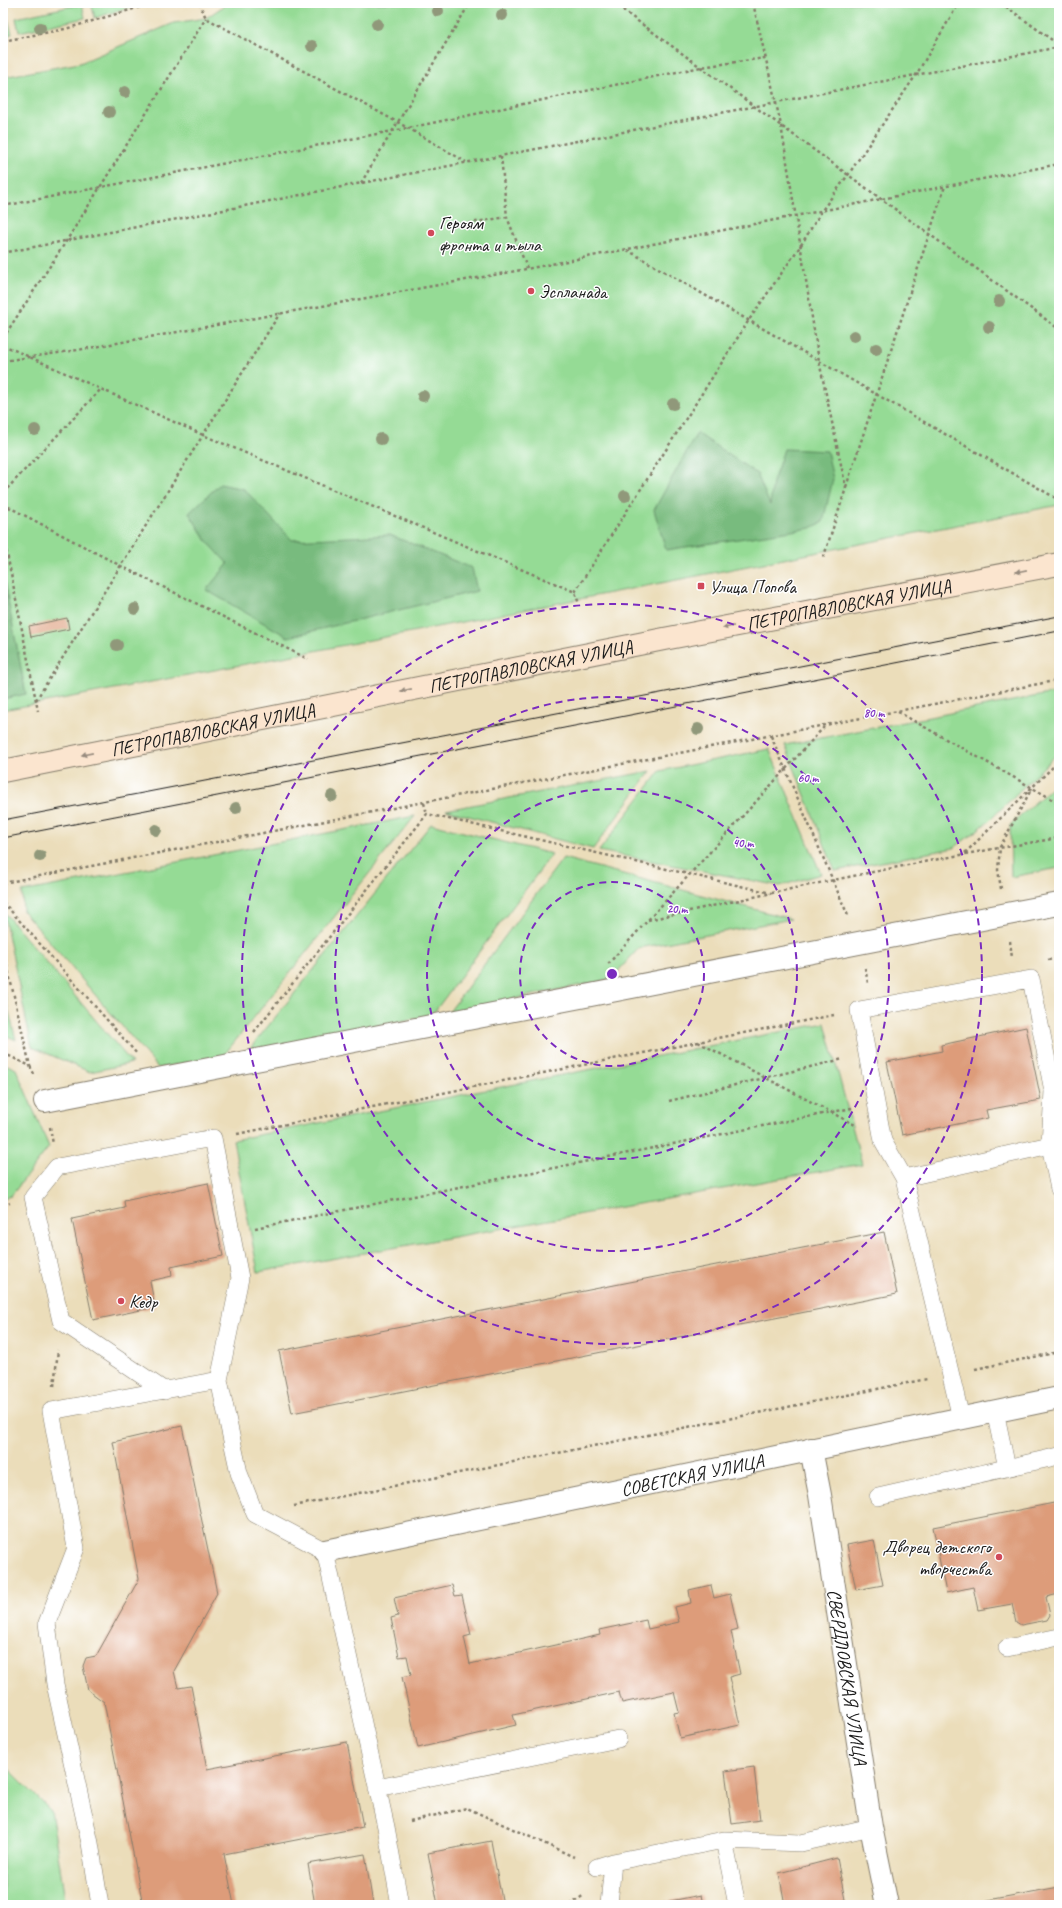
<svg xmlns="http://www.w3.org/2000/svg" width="1062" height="1908" font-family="Caveat,sans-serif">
<rect width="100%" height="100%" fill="#fff"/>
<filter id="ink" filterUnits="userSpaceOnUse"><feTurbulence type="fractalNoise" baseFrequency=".025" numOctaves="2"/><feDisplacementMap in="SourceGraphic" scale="8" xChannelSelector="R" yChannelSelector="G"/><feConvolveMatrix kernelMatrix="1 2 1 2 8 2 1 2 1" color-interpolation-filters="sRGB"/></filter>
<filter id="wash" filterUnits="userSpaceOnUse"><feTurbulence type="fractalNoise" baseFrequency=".012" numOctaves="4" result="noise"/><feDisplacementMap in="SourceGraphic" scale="16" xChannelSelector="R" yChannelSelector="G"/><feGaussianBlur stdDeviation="0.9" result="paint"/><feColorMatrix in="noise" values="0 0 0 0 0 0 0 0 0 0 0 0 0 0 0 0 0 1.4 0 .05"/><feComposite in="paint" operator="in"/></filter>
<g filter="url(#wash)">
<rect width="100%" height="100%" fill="#ebddba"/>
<path fill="#95db95" stroke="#587c58" d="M 91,3 L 143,3 L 95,18 Z
M 228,3 L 1059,3 L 1059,505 L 299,654 L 3,710 L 3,77 L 80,63 L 174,23 L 206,18 Z
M 82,4 L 85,18 L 19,32 L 16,18 Z
M 8,19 L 12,34 L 3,36 L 3,20 Z
M 1059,692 L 1059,752 L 989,821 L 954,848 L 835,871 L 785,745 Z
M 769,749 L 821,874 L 780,886 L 599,851 L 660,771 Z
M 651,771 L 593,849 L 446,810 Z
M 1059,781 L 1059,868 L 1011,877 L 1010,825 Z
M 415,816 L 224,1055 L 158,1068 L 23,911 L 22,892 Z
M 431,824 L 552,854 L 432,1015 L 248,1051 Z
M 563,858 L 791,919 L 639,948 L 611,979 L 449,1012 Z
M 3,911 L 132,1063 L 90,1072 L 32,1047 Z
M 3,988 L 16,1040 L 3,1034 Z
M 1059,1005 L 1059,1034 L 1055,1012 Z
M 825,1023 L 862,1164 L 258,1272 L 233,1140 Z
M 3,1063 L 16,1069 L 49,1147 L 11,1196 L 3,1198 Z
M 3,1763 L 51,1811 L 66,1905 L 3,1905 Z"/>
<path fill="#78bb7e" stroke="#4a6c4d" d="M 697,433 L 757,474 L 770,505 L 773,482 L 784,449 L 827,451 L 833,479 L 823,522 L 811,528 L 666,550 L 654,510 Z
M 220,484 L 244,489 L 292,540 L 390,535 L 472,568 L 477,591 L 288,637 L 206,590 L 228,564 L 206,540 L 189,513 Z
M 3,575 L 26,694 L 3,699 Z"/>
<g id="blocks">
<path fill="#dd9c7a" d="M 67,618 L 69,629 L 31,637 L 29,626 Z
M 1026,1027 L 1041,1100 L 986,1110 L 988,1118 L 902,1135 L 887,1062 L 942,1051 L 941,1045 Z
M 208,1183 L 223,1256 L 171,1267 L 172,1276 L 150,1281 L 155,1307 L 93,1320 L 72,1219 L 125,1208 L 124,1201 Z
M 884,1232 L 897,1294 L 292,1413 L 279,1351 Z
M 182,1426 L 217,1593 L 174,1671 L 178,1688 L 191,1686 L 207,1769 L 347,1742 L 363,1827 L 224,1854 L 234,1905 L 143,1905 L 104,1702 L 88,1690 L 83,1666 L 86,1658 L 96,1656 L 139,1579 L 113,1442 Z
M 1059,1502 L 1059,1594 L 1046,1597 L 1050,1615 L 1047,1620 L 1021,1625 L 1016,1622 L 1012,1604 L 978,1610 L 973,1587 L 946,1593 L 933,1527 Z
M 874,1540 L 883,1585 L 856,1590 L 847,1545 Z
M 452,1585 L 455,1596 L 462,1595 L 471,1635 L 464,1637 L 470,1664 L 600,1635 L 599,1630 L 646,1620 L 648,1629 L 679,1622 L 675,1607 L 691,1603 L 689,1590 L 711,1585 L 714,1598 L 730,1594 L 738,1629 L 731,1631 L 740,1674 L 729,1677 L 740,1725 L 680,1738 L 674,1713 L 679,1712 L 674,1692 L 622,1703 L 619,1692 L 513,1715 L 516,1725 L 418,1748 L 402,1677 L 411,1675 L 407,1656 L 399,1657 L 391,1618 L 398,1616 L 394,1598 Z
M 754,1767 L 760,1820 L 732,1824 L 725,1771 Z
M 491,1841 L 503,1905 L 438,1905 L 428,1853 Z
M 365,1854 L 373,1905 L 315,1905 L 308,1864 Z
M 837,1858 L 846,1905 L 785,1905 L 779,1873 Z
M 1059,1887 L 1059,1905 L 967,1905 L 967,1904 Z
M 701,1895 L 703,1905 L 655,1905 L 655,1904 Z"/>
</g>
</g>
<g filter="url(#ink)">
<use href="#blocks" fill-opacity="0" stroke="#847c6b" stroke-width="1"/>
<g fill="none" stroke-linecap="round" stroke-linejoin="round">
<defs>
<path id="service" d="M 1050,1145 L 904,1178 L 883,1141 L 859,1010 L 1031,979 L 1053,1091 L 1050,1145 L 1059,1189
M 904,1178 L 961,1418
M 165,1391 L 61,1321 L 33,1197 L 57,1167 L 213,1138 L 240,1278 L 219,1380
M 995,1411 L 1007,1468
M 878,1497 L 1059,1456
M 1007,1648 L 1059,1637
M 377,1788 L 618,1739
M 724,1840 L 737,1905
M 597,1867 L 613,1862 L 724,1840 L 801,1843 L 871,1827
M 100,1905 L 90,1843 L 55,1684 L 47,1623 L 76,1548 L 51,1411 L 219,1380 L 239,1473 L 255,1514 L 325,1551 L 386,1827 L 400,1905
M 609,1905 L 613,1862"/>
<g id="minor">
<path d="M 45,1101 L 1059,904"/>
<path id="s1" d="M 811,1449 L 820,1495 L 871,1827 L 887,1905"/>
<path id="s2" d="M 325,1551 L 1059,1398"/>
</g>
<g id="secondary">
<path id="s3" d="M 3,771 L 664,639 L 1059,564"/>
</g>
</defs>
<use href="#service" stroke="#847c6b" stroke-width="18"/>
<use href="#minor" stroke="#847c6b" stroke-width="24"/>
<use href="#secondary" stroke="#847c6b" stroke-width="24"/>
<path stroke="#847c6b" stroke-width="2.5" stroke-dasharray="3 3" stroke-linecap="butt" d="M 199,3 L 206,18 L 408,128 L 466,162
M 613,3 L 1059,329
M 753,3 L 781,125 L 819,361 L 846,488 L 823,559
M 1001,3 L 1059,45
M 3,41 L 65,29 L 154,3
M 501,156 L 507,217 L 527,268
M 361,183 L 470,3
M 3,206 L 408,128 L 701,67 L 765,58
M 451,226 L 507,217
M 627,250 L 1059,500
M 3,253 L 1059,47
M 3,338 L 67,240 L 206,18
M 3,345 L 203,435 L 575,592 L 579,604
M 3,361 L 78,350 L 516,271 L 1059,164
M 846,487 L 945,186
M 3,493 L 102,388
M 3,504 L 121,566 L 308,659
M 3,533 L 38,711
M 575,592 L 749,320 L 801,245 L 823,209 L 848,175 L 916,75 L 959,3
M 36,700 L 280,313
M 898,712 L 1059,803
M 771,736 L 849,918
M 424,803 L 427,814
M 965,853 L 1059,761
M 3,883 L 1059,680
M 1001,889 L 998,870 L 1000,847 L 1032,788
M 3,902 L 138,1055
M 648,920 C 785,890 921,860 1059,838
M 1010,941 L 1012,958
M 3,948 L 30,1066
M 1048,960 L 1059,958
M 608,964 L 824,727
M 865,968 L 868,983
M 254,1032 L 427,814 L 771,893
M 698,1042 L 855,1125
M 3,1053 L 30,1066 L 35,1076
M 669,1101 L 843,1059
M 50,1127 L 53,1144
M 237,1134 L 834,1015
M 3,1205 L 10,1203
M 255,1228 L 852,1108
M 975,1369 L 1059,1352
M 54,1386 L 58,1350
M 294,1506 L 927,1379
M 410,1821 L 467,1808 L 574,1857
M 570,1905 L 584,1895"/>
<use href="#service" stroke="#fff" stroke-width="17"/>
<use href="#minor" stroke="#fff" stroke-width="22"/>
<use href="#secondary" stroke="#fbe5cf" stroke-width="22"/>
<path stroke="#1c1c1c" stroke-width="1" d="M 3,820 L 1059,616
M 3,838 L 1059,631"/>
</g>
<g fill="#90987a">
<circle cx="438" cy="11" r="6"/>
<circle cx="502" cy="15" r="6"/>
<circle cx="377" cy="24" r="6"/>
<circle cx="40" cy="28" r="6"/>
<circle cx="312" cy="46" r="6"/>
<circle cx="125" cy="92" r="6"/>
<circle cx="109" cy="112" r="6"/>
<circle cx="999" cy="301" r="6"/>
<circle cx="989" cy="327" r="6"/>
<circle cx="854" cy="336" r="6"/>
<circle cx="876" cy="349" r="6"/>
<circle cx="423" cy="396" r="6"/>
<circle cx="673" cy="404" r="6"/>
<circle cx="35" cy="430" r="6"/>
<circle cx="381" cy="439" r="6"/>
<circle cx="625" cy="496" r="6"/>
<circle cx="135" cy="609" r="6"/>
<circle cx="117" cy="645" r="6"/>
<circle cx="698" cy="729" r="6"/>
<circle cx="332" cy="796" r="6"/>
<circle cx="236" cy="808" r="6"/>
<circle cx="156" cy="830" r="6"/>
<circle cx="40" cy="856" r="6"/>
</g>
<defs><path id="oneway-solid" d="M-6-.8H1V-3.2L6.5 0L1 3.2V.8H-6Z"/></defs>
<g fill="#978b7e">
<use href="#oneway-solid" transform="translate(1021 571) rotate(169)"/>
<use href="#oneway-solid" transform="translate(728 627) rotate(169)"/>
<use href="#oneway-solid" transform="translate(406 690) rotate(169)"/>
<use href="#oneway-solid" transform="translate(87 754) rotate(169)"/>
</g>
</g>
<g fill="none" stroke="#7b2cbf" stroke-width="2" stroke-dasharray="7 5">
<circle cx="612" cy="974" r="92"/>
<circle cx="612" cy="974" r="185"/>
<circle cx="612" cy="974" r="277"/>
<circle cx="612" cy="974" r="370"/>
</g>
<g fill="#d1495b" stroke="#fff" stroke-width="1.5">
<circle cx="431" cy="233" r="4"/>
<circle cx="531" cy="291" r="4"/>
<rect x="697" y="582" width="8" height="8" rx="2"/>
<circle cx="121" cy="1301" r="4"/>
<circle cx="999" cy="1557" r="4"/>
</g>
<g text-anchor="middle" stroke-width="3" stroke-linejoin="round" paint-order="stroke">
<g font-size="19" fill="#1c1c1c" stroke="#fff" text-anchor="start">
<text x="439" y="229">Героям<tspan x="439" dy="22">фронта и тыла</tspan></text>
<text x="539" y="298">Эспланада</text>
<text x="709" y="593">Улица Попова</text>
<text x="129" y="1308">Кедр</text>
<text x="991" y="1553" text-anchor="end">Дворец детского<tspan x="991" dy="22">творчества</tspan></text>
</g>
<g font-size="19" fill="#1c1c1c" stroke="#fff">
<text dy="7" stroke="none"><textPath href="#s3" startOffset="862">ПЕТРОПАВЛОВСКАЯ УЛИЦА</textPath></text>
<text dy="7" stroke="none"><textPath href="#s3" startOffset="538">ПЕТРОПАВЛОВСКАЯ УЛИЦА</textPath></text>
<text dy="7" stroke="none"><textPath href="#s3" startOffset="214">ПЕТРОПАВЛОВСКАЯ УЛИЦА</textPath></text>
<text dy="7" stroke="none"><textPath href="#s2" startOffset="375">СОВЕТСКАЯ УЛИЦА</textPath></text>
<text dy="7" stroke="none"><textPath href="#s1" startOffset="231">СВЕРДЛОВСКАЯ УЛИЦА</textPath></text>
</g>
</g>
<circle cx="612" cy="974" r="6" fill="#7b2cbf" stroke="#fff" stroke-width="2"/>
<g font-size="12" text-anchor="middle" font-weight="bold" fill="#7b2cbf" stroke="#fff" stroke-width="3" stroke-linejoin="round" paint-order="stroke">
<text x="874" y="717">80 m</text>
<text x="808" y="782">60 m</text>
<text x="743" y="847">40 m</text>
<text x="677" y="913">20 m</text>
</g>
<rect width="1062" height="1908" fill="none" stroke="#fff" stroke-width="16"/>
</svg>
